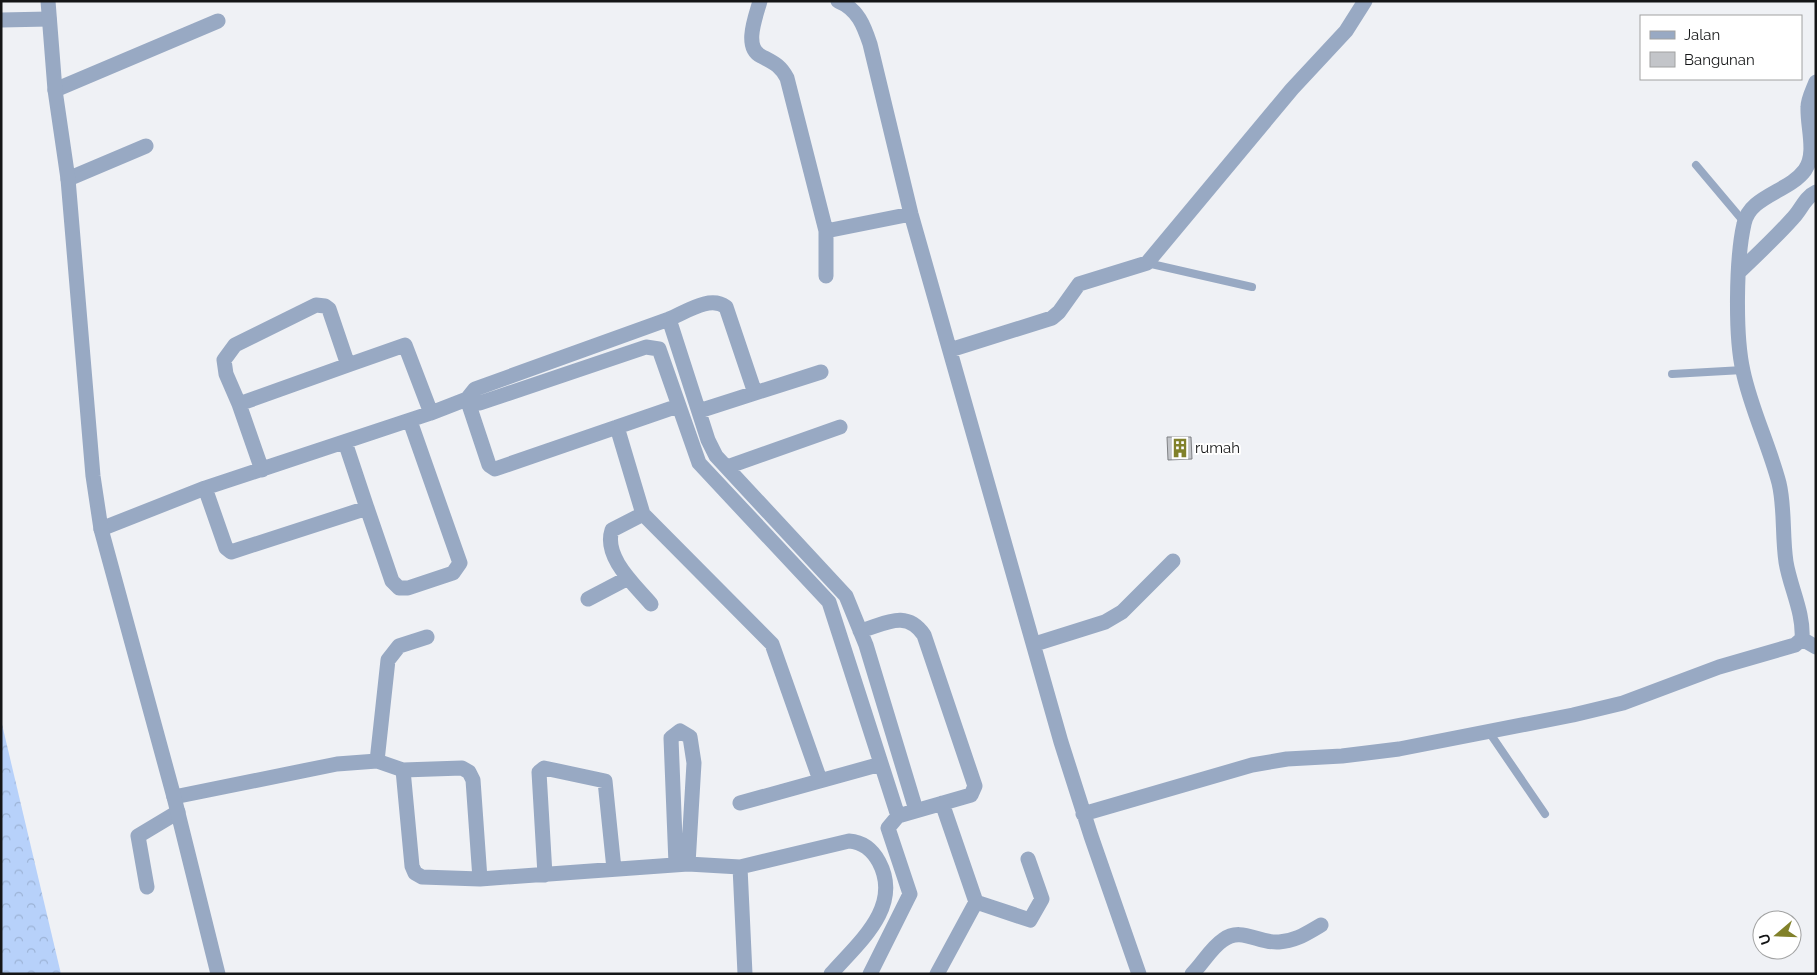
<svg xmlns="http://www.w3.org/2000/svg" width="1817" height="975" font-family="Raleway,sans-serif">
<defs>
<pattern id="forest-crowns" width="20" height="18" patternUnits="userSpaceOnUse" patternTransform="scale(1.25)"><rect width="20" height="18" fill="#b7d1fa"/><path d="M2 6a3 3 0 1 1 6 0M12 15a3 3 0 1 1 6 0" fill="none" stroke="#9cb3d6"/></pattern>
</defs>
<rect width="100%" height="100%" fill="#eff1f5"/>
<path fill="url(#forest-crowns)" d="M 1,720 L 61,974 L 1,974 Z"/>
<path fill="#c3c5c9" stroke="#7f8184" d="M 1167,437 L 1191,437 L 1192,459 L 1168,460 Z"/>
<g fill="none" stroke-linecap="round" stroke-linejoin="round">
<path stroke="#98a9c3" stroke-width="8" d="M 1696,165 L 1744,222
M 1147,263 L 1252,287
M 1672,374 L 1743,370
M 1489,732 L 1545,814"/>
<path stroke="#98a9c3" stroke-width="15" d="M 760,1 C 756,16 743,47 761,56 C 774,63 780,65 787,78 L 826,231 L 826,276
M 838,1 C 858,9 864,26 870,44 L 911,214 L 1061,742 L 1091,836 L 1139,974
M 1,20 L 49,19
M 55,90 L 218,21
M 68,179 L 146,146
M 826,231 L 911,214
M 1740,271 C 1758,254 1776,237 1793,218 C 1801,210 1805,197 1816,192
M 669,319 C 686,312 710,295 726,307 L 755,393
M 950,350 L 1052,318 L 1059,312 L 1079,284 L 1147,263 L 1292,89 L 1346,31 L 1365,1
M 467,399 L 480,403 L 646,347 L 659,349 L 699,463 L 829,602 L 898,816
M 467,399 L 489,465 L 495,469 L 678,406
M 239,404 L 348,365
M 699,411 L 821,372
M 617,427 L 643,514 L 772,644 L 820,780
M 345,442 L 367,508
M 727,467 L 840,427
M 262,470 L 239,404 L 226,374 L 224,360 L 235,345 L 316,305 L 325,306 L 329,309 L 348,365 L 405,345 L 431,413
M 205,488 L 226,548 L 231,552 L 367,508 L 392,581 L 399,588 L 408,588 L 453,573 L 460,563 L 410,421
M 643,514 L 612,530 C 603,557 635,585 651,604
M 101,529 L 205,488 L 431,413 L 467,399 L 475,389 L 669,319 L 708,440 L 716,456 L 846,596 L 866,645 L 916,810
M 588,599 L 628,578
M 860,631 C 885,624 906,609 924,635 L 975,786 L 971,795 L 898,816 L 888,828 L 910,894 L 870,974
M 1802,639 L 1816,647
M 1035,644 L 1105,622 L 1122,612 L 1173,561
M 377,761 L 388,660 L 399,646 L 427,637
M 403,770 L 412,866 L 415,873 L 422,877 L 480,879 L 688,864 L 740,867 L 849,841 C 863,842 872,849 879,862 C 903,907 858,943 831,974
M 174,797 L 337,764 L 377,761 L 403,770 L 462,768 L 469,772 L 473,780 L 480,879
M 740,803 L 881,764
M 1083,814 L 1252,765 L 1287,759 L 1342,756 L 1399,749 L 1573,715 L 1623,703 L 1719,667 L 1795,645 L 1802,639 C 1804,613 1790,587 1786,562 C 1782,535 1785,508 1779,483 C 1769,445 1751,409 1743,371 C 1735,336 1736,259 1744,224 C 1749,196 1789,192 1805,170 C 1817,153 1807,127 1808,107 C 1808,99 1813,90 1816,82
M 676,864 L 671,738 L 680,731 L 690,737 L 694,763 L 688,864
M 740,867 L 745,974
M 545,875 L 539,772 L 544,768 L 605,781 L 614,869
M 147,887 L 138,836 L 178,812
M 976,902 L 1030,920 L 1042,899 L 1028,859
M 937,974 L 976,902 L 942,803
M 1192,974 C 1203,963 1211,948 1223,940 C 1241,926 1259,944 1279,942 C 1296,941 1307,933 1321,925"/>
<path stroke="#98a9c3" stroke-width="15" d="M 48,1 L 55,90 L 68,179 L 93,476 L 101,529 L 174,797 L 218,974"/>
</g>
<defs>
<symbol id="building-bare" viewBox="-9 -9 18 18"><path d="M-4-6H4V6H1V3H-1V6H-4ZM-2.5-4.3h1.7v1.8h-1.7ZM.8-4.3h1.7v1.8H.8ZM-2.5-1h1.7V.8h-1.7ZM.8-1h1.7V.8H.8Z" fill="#81812a" stroke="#fff" stroke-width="2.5" paint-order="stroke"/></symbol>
</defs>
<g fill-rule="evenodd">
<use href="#building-bare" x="1166" y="434" width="28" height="28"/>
</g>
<g text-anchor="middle" stroke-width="4" stroke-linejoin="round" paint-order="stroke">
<g font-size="15" fill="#151617" stroke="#fff" text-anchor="start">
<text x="1195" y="453">rumah</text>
</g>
</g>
<rect width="1817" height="975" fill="none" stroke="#151617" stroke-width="5"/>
<rect x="1640" y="15" width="162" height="65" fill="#ffffff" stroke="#a1a2a2"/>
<rect x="1650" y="31" width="25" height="8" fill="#98a9c3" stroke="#a1a2a2"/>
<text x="1684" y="40" font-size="15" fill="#151617">Jalan</text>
<rect x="1650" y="52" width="25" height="15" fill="#c3c5c9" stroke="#a1a2a2"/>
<text x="1684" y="65" font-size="15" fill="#151617">Bangunan</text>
<g transform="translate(1777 935) rotate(251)"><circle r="24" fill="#ffffff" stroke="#a1a2a2"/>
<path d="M0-4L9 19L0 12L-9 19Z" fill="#81812a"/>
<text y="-8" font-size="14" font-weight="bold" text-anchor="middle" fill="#151617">U</text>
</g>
</svg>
